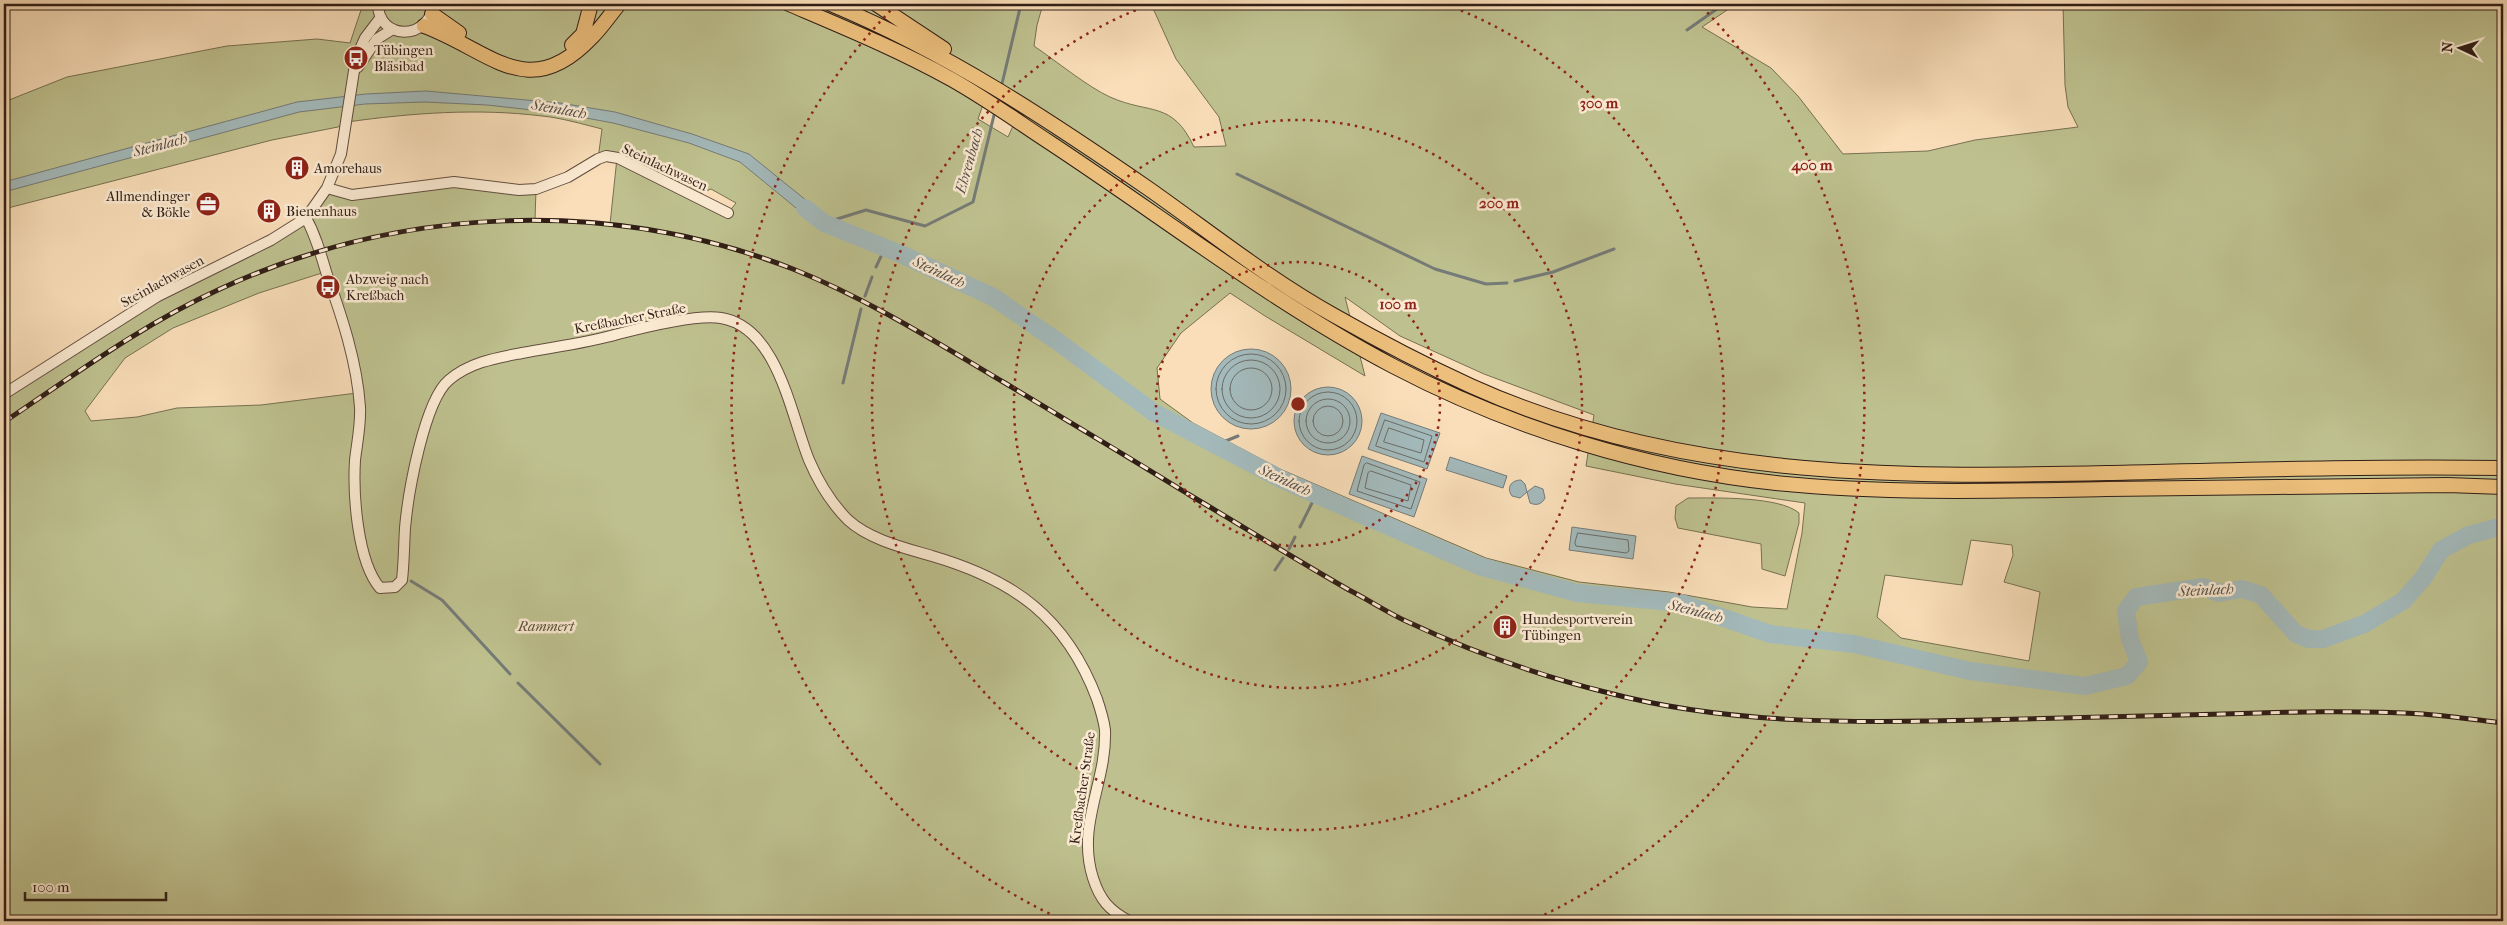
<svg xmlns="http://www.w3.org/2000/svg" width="2507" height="925" font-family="'IM FELL French Canon',serif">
<rect width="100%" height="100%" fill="#f9deb9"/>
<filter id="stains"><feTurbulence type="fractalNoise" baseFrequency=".004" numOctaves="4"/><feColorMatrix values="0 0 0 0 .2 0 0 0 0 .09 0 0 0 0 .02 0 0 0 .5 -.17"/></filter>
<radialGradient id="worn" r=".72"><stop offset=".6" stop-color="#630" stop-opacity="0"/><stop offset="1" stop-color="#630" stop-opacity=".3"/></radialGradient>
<path fill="#bec18f" stroke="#777052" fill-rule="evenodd" d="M 363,4 L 1043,4 L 1037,25 L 1034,46 C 1056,61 1088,87 1110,97 C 1150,115 1172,100 1194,147 L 1226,146 L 1219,117 L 1176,59 L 1151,4 L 1736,4 L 1702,27 L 1771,68 L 1798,96 L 1843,154 L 1928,151 L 1975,140 L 2078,127 L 2068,107 L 2065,85 L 2063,4 L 2503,4 L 2503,921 L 4,921 L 4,394 L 158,296 L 292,228 L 327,188 L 335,191 L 454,182 L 536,189 L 535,220 L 610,224 L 617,158 L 598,159 L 602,129 C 582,124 562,118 542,116 C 477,108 412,113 347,122 L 338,127 L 272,140 L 4,209 L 4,102 L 67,77 L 227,46 L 317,39 L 350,43 ZM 992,79 L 1023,104 L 1008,137 L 978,119 ZM 711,189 L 736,203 L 728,213 L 696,196 ZM 325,272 L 359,400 L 357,393 L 261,405 L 177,408 L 137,417 L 91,421 L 85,411 L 125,358 L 173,328 L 259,293 ZM 1230,293 L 1265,316 L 1365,376 L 1345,297 L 1400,336 L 1484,374 L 1594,415 L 1586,466 L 1675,484 L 1805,503 L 1802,533 L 1787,609 L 1752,607 L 1669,592 L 1579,582 L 1486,558 L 1280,469 L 1193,423 L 1160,399 L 1157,368 L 1181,333 ZM 1971,540 L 2012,545 L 2013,555 L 2004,582 L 2040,592 L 2029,661 L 1901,638 L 1877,617 L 1885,575 L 1962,585 Z
M 1688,498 C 1715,498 1779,496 1799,513 L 1799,523 L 1785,576 L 1762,569 L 1761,544 L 1678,528 L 1675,518 L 1676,506 Z"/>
<path fill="#a3b9ba" stroke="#757b78" d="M 426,91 L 560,103 L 615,112 L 692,134 L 749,154 L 828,218 L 818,226 L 740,162 L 689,143 L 613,123 L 559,113 L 487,105 L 425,102 L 365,104 L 299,112 L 4,192 L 4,182 L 297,102 L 366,94 Z
M1211 389a40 40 0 1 1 80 0a40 40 0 1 1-80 0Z
M1294 421a34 34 0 1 1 68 0a34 34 0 1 1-68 0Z
M 1381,413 L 1440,433 L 1427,469 L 1368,449 Z
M 1362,456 L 1427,479 L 1414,517 L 1349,494 Z
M 1450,457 L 1507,476 L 1503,488 L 1446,470 Z
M 1521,480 L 1525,484 L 1527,492 L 1535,486 L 1543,489 L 1545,498 C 1542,504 1537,506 1530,503 L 1527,492 L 1520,498 L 1512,496 C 1506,488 1511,480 1521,480 Z
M 1572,527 L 1636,536 L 1633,559 L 1569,550 Z"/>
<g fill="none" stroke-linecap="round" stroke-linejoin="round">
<path stroke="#6a6c68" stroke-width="1" d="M1216 389a35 35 0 1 1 70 0a35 35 0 1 1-70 0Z
M1222 389a29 29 0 1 1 58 0a29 29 0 1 1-58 0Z
M1230 389a21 21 0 1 1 42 0a21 21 0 1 1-42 0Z
M1299 421a29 29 0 1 1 58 0a29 29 0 1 1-58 0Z
M1306 421a22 22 0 1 1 44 0a22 22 0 1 1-44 0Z
M1313 421a15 15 0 1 1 30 0a15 15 0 1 1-30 0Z
M 1385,420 L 1432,436 L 1424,462 L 1376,446 Z
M 1389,428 L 1424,440 L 1421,453 L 1384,442 Z
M 1367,463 L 1420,482 L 1411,509 L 1357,491 L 1364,465 Z
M 1371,471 L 1411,485 L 1408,501 L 1365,488 L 1368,473 Z
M 1578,533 L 1628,540 L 1629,551 L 1626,553 L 1576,546 L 1575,543 Z"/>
<path stroke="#757b78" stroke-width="3" d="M 1687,30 L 1724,4
M 1001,88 L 1021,4
M 1237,174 L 1435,269 L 1486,284 L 1507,283
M 824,223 L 866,210 L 925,226 L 973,202 L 995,111
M 876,267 L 885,248
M 1515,281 L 1553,272 L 1614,249
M 865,296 L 872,277
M 843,383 L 861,309
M 1216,445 L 1238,436
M 1300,527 L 1316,495
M 1289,549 L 1295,537
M 1275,570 L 1283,558
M 411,581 L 442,600 L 510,674
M 518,683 L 600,764"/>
<path stroke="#a3b9ba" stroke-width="18" d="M 805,208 L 824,223 L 903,255 L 993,297 L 1057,341 L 1153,412 L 1283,480 L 1479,566 L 1577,593 L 1681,603 L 1770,634 L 1854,644 L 1970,671 L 2085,686 L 2127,676 L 2139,662 L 2130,639 L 2126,611 L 2136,597 L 2203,587 L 2219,593 L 2242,589 L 2261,595 L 2296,634 L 2309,639 L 2323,639 L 2364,624 L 2403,601 L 2424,577 L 2441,550 L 2469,535 L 2503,526"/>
<defs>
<path id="minor" d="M 378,4 C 378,40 428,42 434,4
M 358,67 L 377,39 L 393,29
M 327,188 L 352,195 L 454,182 L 519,190 L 536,189 L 568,177 L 598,159 L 606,156 L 618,158 L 728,213
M 306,218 C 316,236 321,255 327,275 C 342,317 357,362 360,407 C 361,424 357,443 355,460 C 353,494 357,561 380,588 L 395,587 L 402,580 C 404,562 404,545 405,528 C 408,494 424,401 449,380 C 470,362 496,358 522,353 C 554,347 587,343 618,334 C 641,328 698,314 721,318 C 778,327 791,416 809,460 C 818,481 832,504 848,520 C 870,540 905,548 932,556 C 1014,580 1066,617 1097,699 C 1100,708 1104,721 1105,730 C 1107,783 1076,824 1093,878 C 1100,900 1109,910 1129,921
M 4,394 L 158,296 L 271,240 L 306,218 L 327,188 L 341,154 L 356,58 L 365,38 L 381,17"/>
<path id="highway" d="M 789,4 C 843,27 899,50 951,79 C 985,98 1017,121 1049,142 C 1163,217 1272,302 1393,366 C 1511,428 1644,469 1776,483 C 1886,494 1997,491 2107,489 C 2220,488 2334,486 2447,485 L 2503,487
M 831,4 C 948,53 1046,118 1149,189 C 1210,232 1270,280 1335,316 C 1379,341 1425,365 1471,386 C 1674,478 1889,478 2107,473 C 2239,470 2371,466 2503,468
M 876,4 L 944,49
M 432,14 L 459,33
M 424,26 C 490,50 528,105 592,37 C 602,27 610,15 619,4
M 572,45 L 583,34 L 591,4"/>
</defs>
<use href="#minor" stroke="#624e3f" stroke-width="12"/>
<use href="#highway" stroke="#301e16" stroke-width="16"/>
<use href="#minor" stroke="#fbead2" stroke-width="10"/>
<use href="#highway" stroke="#ecbf7c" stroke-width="14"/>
<defs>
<path id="rail" d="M 4,422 C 74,375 143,324 220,289 C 399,206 608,197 793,269 C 868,299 936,342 1005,383 C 1066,420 1127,456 1188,494 C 1242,526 1295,559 1349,590 C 1369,600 1388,613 1408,622 C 1472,652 1541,676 1609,693 C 1730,725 1858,723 1982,720 C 2062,718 2143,716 2223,714 C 2290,712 2357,710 2423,714 C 2450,716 2477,720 2503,723"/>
</defs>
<use href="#rail" stroke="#301e16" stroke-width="5"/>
<use href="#rail" stroke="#fbead2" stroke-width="3" stroke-dasharray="9" stroke-linecap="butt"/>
</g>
<g fill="none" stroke="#8f2418" stroke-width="2.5" stroke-dasharray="2.5 5">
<circle cx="1298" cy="404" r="142"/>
<circle cx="1298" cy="404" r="284"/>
<path d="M1447 5A426 426 0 1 1 1149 5"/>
<path d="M1063 920A567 567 0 0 1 894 7M1702 7A567 567 0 0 1 1533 920"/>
</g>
<defs>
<symbol id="bus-disc" viewBox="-11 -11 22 22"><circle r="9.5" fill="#8f2418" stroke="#fbead2"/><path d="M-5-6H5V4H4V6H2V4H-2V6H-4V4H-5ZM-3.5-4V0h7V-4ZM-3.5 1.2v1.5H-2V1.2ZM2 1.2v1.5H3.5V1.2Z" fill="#fff"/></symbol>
<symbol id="building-disc" viewBox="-11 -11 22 22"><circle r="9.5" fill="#8f2418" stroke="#fbead2"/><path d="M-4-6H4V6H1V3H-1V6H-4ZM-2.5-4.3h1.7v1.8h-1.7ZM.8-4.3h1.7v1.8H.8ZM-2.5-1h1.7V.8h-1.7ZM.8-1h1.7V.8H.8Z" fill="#fff"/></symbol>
<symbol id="office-disc" viewBox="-11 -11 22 22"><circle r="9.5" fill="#8f2418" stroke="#fbead2"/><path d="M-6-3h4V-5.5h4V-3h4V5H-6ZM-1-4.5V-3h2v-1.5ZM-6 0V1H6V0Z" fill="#fff"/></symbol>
</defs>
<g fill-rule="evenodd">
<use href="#bus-disc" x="342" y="44" width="28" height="28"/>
<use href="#building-disc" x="283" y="154" width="28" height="28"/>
<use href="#office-disc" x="194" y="190" width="28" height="28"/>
<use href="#building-disc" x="255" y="197" width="28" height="28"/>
<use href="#bus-disc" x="314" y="273" width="28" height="28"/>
<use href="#building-disc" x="1491" y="613" width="28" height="28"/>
</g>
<g text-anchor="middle" stroke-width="5" stroke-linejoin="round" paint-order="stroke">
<g font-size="14" fill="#301e16" stroke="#fbead2" text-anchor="start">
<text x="374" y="55">Tübingen<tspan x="374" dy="16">Bläsibad</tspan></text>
<text x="314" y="173">Amorehaus</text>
<text x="190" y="201" text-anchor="end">Allmendinger<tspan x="190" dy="16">&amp; Bökle</tspan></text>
<text x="286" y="216">Bienenhaus</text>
<text x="346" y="284">Abzweig nach<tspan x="346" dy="16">Kreßbach</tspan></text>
<text x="1522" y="624">Hundesportverein<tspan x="1522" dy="16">Tübingen</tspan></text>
</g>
<g font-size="14" fill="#301e16" stroke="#fbead2">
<text transform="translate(665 167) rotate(25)" y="5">Steinlachwasen</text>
<text transform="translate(162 281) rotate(-29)" y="5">Steinlachwasen</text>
<text transform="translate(630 318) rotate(-11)" y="5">Kreßbacher Straße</text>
<text transform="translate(1082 788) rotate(-82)" y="5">Kreßbacher Straße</text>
</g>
<g font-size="14" font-style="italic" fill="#5b4f3a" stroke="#fbead2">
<text x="546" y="631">Rammert</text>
</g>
<g font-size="15" font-style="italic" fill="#524c47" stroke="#fbead2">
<text transform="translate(559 109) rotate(10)" y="5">Steinlach</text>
<text transform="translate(160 145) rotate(-15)" y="5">Steinlach</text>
<text transform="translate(969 161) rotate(-74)" y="5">Ehrenbach</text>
<text transform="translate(939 272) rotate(25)" y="5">Steinlach</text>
<text transform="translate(1285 480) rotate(25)" y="5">Steinlach</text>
<text transform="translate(2206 590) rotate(-3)" y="5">Steinlach</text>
<text transform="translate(1696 611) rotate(15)" y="5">Steinlach</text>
</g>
</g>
<circle cx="1298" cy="404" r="8" fill="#8f2418" stroke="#fbead2" stroke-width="2.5"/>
<g font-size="15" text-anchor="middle" font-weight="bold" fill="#8f2418" stroke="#fbead2" stroke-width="5" stroke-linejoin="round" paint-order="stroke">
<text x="1599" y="108">300 m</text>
<text x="1812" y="170">400 m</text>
<text x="1499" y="208">200 m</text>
<text x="1398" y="309">100 m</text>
</g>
<rect width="2507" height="925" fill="none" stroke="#f9deb9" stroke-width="20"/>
<rect x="5" y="5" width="2497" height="915" fill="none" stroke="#301e16" stroke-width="2.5"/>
<rect x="10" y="10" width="2487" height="905" fill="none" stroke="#301e16"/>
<g transform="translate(2460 48) rotate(274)" stroke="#fbead2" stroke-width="4" paint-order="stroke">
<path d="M0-4L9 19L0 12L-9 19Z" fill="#301e16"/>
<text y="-8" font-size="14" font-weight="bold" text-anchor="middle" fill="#301e16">N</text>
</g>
<path d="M25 892v8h141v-8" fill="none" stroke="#301e16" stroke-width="2.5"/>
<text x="32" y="892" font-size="15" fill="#301e16" stroke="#fbead2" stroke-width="4" paint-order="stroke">100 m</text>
<rect width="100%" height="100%" filter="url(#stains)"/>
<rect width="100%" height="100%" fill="url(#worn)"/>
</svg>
